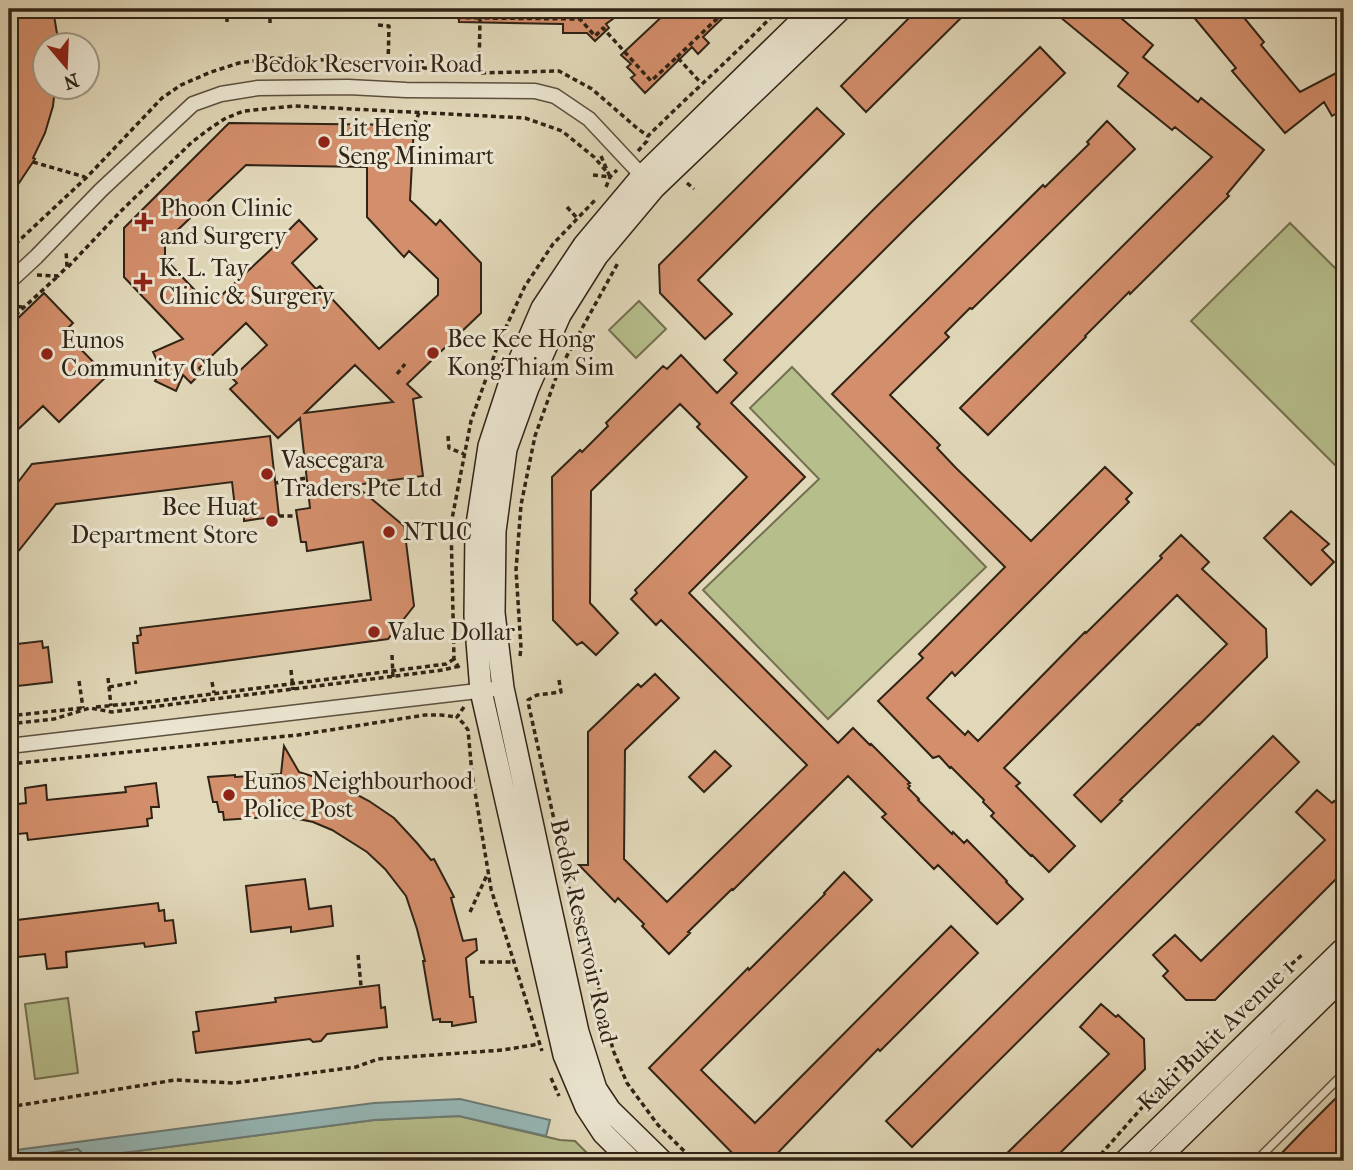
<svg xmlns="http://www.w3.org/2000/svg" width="1353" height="1170" font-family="'IM FELL French Canon',serif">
<rect width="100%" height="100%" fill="#e1d8b9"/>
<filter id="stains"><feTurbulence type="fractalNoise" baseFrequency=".00286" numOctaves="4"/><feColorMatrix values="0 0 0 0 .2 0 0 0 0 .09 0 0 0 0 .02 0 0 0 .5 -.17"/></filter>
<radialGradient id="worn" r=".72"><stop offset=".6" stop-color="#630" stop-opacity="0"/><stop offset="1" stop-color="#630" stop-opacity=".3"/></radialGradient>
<path fill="#b6be8c" stroke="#737050" stroke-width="2" d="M 1290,223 L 1344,277 L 1344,474 L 1191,321 Z
M 639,301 L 666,329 L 636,358 L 609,330 Z
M 792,367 L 986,567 L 828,719 L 703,590 L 819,479 L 750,408 Z
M 68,998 L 78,1073 L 35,1079 L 25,1004 Z
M 459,1116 L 560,1140 L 575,1141 L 595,1161 L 61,1161 L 374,1120 Z"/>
<path fill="#96b8b7" stroke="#6d7c76" stroke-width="2" d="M 460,1099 L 550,1120 L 546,1136 L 459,1116 L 374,1120 L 61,1161 L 9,1161 L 9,1151 L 374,1103 Z"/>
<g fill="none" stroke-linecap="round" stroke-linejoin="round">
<path stroke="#636e66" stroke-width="2" d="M 9,1158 L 78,1149 L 81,1152 L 79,1161"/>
</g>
<path fill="#d38e6b" stroke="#302315" stroke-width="2" fill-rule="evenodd" d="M 9,9 L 53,9 L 59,46 L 46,46 L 46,88 L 55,88 L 53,106 L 45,133 L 33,158 L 35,159 L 9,198 L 9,105 L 16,79 L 15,49 L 9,21 Z
M 458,9 L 607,9 L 614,18 L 606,24 L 609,28 L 595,41 L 587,33 L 563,33 L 563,24 L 459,22 Z
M 670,9 L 732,9 L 703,37 L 709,43 L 698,54 L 692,47 L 645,93 L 631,78 L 635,75 L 627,67 L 631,64 L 621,55 Z
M 918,9 L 970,9 L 866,112 L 841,86 Z
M 1067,9 L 1128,9 L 1121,18 L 1153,45 L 1143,57 L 1198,102 L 1201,98 L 1264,150 L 1227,194 L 1229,196 L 1130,294 L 1129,292 L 1085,336 L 1086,337 L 988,435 L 960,408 L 1212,157 L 1175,127 L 1172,130 L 1118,86 L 1128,73 L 1060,17 Z
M 1187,9 L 1237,9 L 1264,42 L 1261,45 L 1300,92 L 1344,69 L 1344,109 L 1332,116 L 1324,102 L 1285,133 L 1232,71 L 1236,68 Z
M 1040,47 L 1065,73 L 912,222 L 731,403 L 805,477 L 689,593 L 838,743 L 853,728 L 870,745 L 871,744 L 910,783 L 908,784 L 910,786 L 908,788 L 919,799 L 918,800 L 952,834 L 953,832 L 964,843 L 967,840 L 1007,881 L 1006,882 L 1023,899 L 997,924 L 938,865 L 934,869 L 882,817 L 886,814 L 848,776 L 733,890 L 732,889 L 688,932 L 690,933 L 669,954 L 642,926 L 644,924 L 618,898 L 615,902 L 579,865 L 588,865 L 588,732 L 638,684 L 641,687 L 655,674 L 679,698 L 625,750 L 624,859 L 667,902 L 807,765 L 661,620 L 656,625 L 631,599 L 637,593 L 635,590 L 747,477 L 697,427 L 700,424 L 680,404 L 591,491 L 590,603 L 618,633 L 596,655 L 582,642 L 577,645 L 553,620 L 552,477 L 580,450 L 582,452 L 608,426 L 606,423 L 663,366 L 667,369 L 681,355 L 717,393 L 737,373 L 724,360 L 875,208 Z
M 817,108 L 844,134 L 698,280 L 732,314 L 705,339 L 660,293 L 659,265 Z
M 1107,121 L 1135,149 L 972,309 L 970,308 L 945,333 L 949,337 L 890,395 L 940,445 L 937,448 L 956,468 L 1031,541 L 1105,467 L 1132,493 L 1126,499 L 1129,502 L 955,676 L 952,672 L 927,698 L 965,735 L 968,731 L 978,741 L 1085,632 L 1086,633 L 1162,558 L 1160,556 L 1181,535 L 1209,562 L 1202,569 L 1266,629 L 1267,657 L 1199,725 L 1198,724 L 1120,800 L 1122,801 L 1101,822 L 1074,795 L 1227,644 L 1177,595 L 1004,768 L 1020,783 L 1016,786 L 1075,846 L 1049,872 L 1032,855 L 1031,856 L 991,816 L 994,813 L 983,802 L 984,800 L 951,767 L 950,768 L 939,756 L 933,758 L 878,701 L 923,658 L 919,654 L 1005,567 L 832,394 L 1043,185 L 1045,187 L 1089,144 L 1087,142 Z
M 229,123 L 414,125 L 410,200 L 436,225 L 440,220 L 481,263 L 481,313 L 407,384 L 421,397 L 413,399 L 423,476 L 355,485 L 404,526 L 414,606 L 388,639 L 136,673 L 133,643 L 138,643 L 137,636 L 141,635 L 140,628 L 371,600 L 363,542 L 307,551 L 306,542 L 301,542 L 296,510 L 310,508 L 300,418 L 278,438 L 230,389 L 237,383 L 232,378 L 267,345 L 246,323 L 199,368 L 202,372 L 191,383 L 183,375 L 176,391 L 155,381 L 161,369 L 153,352 L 183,339 L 124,277 L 124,228 ZM 246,165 L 367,167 L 367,217 L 404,257 L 409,251 L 438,279 L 438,295 L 379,349 L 320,286 L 316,289 L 292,263 L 317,239 L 299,220 L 279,240 L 280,241 L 210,306 L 165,259 L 165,242 ZM 355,365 L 393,402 L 305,413 Z
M 44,293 L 73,323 L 64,332 L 107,376 L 59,422 L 43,406 L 9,438 L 9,327 Z
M 270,436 L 279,516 L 244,521 L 244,515 L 236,516 L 232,482 L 56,504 L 9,563 L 9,494 L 32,464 Z
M 1291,511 L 1329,544 L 1322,550 L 1334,562 L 1311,585 L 1264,538 Z
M 42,641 L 43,648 L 48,647 L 52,682 L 9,687 L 9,645 Z
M 1273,736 L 1299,762 L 912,1147 L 886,1121 Z
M 284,746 L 299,772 L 349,788 L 348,790 L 369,801 L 394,818 L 417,843 L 431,860 L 434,859 L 454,897 L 451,898 L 463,941 L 476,939 L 477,950 L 466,958 L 470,997 L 473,997 L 476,1022 L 452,1026 L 452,1022 L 440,1022 L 440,1019 L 433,1020 L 423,961 L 425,961 L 417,929 L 406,896 L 385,869 L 367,852 L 332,830 L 313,822 L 284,816 L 224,820 L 223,812 L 219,812 L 217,802 L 213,802 L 208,777 L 235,775 L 235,777 L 281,774 Z
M 715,751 L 731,766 L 704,792 L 689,777 Z
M 156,783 L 159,807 L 151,807 L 152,818 L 147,819 L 148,826 L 28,840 L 27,833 L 9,835 L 9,805 L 26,803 L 25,788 L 46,785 L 47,800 L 126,792 L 125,787 Z
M 1317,790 L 1332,803 L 1334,801 L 1344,810 L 1344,871 L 1215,1000 L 1186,1000 L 1163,976 L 1168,971 L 1153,955 L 1175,935 L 1201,961 L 1325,840 L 1296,812 Z
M 844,872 L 872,900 L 701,1070 L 755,1123 L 951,926 L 978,953 L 880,1051 L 878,1049 L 770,1161 L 740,1161 L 649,1068 L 748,968 L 749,970 L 825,894 L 824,893 Z
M 305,879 L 309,909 L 331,906 L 333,926 L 291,932 L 291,927 L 251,932 L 246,886 Z
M 158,903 L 159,911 L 164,910 L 165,921 L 173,920 L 176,943 L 145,947 L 144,943 L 66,952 L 67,967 L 47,969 L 45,954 L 9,958 L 9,921 Z
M 379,985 L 381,1008 L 385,1007 L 387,1027 L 327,1034 L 321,1041 L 313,1042 L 310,1039 L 196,1053 L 193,1032 L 199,1031 L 196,1012 L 276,1002 L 275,998 Z
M 1101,1004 L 1116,1017 L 1118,1015 L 1144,1039 L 1145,1069 L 1052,1161 L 999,1161 L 1109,1054 L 1080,1027 Z
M 1344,1090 L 1344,1161 L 1274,1161 L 1304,1130 Z"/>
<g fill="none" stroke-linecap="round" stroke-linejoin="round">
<defs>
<path id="service" d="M 1256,1161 L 1344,1073"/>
<path id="minor" d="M 9,282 L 36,257 L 101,190 L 193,104 L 221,94 L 258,88 L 348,87 L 406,90 L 535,91 L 555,96 L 589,119 L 648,182
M 9,746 L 503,688"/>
<path id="secondary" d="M 631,1161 L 603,1133 L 586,1107 L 564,1055 L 481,691 L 475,616 L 476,531 L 489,446 L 510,382 L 542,308 L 584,245 L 642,176 L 813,9
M 662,1161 L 610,1110 L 596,1089 L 578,1032 L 550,905 L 503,688 L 494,613 L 495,531 L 506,449 L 528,388 L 560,315 L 597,256 L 654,188 L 841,9
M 1125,1161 L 1344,948
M 1156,1161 L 1344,977"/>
</defs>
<use href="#service" stroke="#5c503e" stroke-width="10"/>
<use href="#minor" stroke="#5c503e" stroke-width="17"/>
<use href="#secondary" stroke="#302315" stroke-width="24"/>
<path stroke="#302315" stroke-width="3.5" stroke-dasharray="5 3.5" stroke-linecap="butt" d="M 340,9 L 340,18
M 393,12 L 396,12 L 396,16 L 480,18
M 859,17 L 866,9
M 227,22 L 227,9
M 270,23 L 270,9
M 378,25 L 389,26 L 388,65
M 677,57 L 727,9
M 479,73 L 480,18 L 580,19 L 595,36 L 603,28 L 651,81 L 677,57 L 701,83
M 414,125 L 419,113
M 638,151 L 647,141 L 648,136 C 691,93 737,53 779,9
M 601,156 L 610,177
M 33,162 L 85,177
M 593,175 L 610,177
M 687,183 L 694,189
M 606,187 L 610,177 L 617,170
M 567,207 L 577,218
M 9,250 L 87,177 L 162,98 L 181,85 L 211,72 L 239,63 L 273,58 L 349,61 L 479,73 L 559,71 L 592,89 L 638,129 L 648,136
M 68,267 L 121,211 L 192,142 L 212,127 L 226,118 L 244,111 L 294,106 L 525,118 L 562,131 L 594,157 L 607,172
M 37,275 L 58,276 L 67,267 L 66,250
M 9,306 L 24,307
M 9,321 L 57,277
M 397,374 L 405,364
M 448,436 L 449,448 L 464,454
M 275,483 L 307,478
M 279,516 L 297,516
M 392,655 L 393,677
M 520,656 L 521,648 L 516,570 L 521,505 L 535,436 L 558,372 L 619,261
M 459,668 L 454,659 L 451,524 L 471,421 L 499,342 L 525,286 L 553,244 L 597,198
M 291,670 L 293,690
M 108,678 L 111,706
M 559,680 L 561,692 L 537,695 L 528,700 L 528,702 L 570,892 L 596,976 L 613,1050 L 627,1083 L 658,1125 L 694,1161
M 79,681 L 83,708
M 212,682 L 214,693
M 109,687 L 137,682
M 96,707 L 157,701 L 446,664 L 454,659
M 464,707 L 457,717 L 463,723 L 468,730 L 472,774 L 491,889 L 542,1051
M 9,716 L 82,708
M 9,724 L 54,719 L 90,708 L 112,712 L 443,670 L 459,666
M 9,764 L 298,735 L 425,715 L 441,715 L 457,717
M 470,912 L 487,875
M 358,955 L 361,986
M 480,962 L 515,962
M 1234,1015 L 1303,954
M 551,1078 L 559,1096
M 9,1107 L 175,1080 L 234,1083 L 356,1067 L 378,1059 L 503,1050 L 539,1044
M 1095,1161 L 1182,1062"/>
<use href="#service" stroke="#ece6d2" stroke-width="7"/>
<use href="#minor" stroke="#ece6d2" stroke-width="14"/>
<use href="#secondary" stroke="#ece6d2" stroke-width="21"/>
</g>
<g fill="#8f2418" stroke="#ece6d2" stroke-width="2.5">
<circle cx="324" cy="142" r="7"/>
<path d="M140.5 211.5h7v7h7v7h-7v7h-7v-7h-7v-7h7z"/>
<path d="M139.5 271.5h7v7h7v7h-7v7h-7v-7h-7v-7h7z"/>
<circle cx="433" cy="353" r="7"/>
<circle cx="47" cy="354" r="7"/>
<circle cx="267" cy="474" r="7"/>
<circle cx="272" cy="521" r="7"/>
<circle cx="389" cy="532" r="7"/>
<circle cx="374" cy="632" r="7"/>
<circle cx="229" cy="795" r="7"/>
</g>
<g text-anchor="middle" stroke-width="6" stroke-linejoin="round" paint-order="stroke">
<g font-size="24" fill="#302315" stroke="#ece6d2">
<text x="368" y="72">Bedok Reservoir Road</text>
<text transform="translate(584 931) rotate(77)" y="8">Bedok Reservoir Road</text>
<text transform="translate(1216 1035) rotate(-44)" y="8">Kaki Bukit Avenue 1</text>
</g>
<g font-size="24" fill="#302315" stroke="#ece6d2" text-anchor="start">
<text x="338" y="136">Lit Heng<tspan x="338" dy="28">Seng Minimart</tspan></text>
<text x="160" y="216">Phoon Clinic<tspan x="160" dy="28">and Surgery</tspan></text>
<text x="159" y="276">K. L. Tay<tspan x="159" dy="28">Clinic &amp; Surgery</tspan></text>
<text x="447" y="347">Bee Kee Hong<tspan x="447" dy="28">KongThiam Sim</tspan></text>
<text x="61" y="348">Eunos<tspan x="61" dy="28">Community Club</tspan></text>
<text x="281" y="468">Vaseegara<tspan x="281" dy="28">Traders Pte Ltd</tspan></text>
<text x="258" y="515" text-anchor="end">Bee Huat<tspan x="258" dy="28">Department Store</tspan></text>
<text x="403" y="540">NTUC</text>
<text x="388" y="640">Value Dollar</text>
<text x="243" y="789">Eunos Neighbourhood<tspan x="243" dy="28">Police Post</tspan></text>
</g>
</g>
<rect width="1353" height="1170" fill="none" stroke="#e1d8b9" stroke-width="35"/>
<rect x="10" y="10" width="1332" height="1149" fill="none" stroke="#302315" stroke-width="3.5"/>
<rect x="18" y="18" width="1318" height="1135" fill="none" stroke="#302315" stroke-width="2"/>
<g transform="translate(66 66) rotate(161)"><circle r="33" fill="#ece6d2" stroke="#a19886" stroke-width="2"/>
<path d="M0-5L12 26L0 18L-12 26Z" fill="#8f2418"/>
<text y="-10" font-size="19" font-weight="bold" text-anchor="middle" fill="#302315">N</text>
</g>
<rect width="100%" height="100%" filter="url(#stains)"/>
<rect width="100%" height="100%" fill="url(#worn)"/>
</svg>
